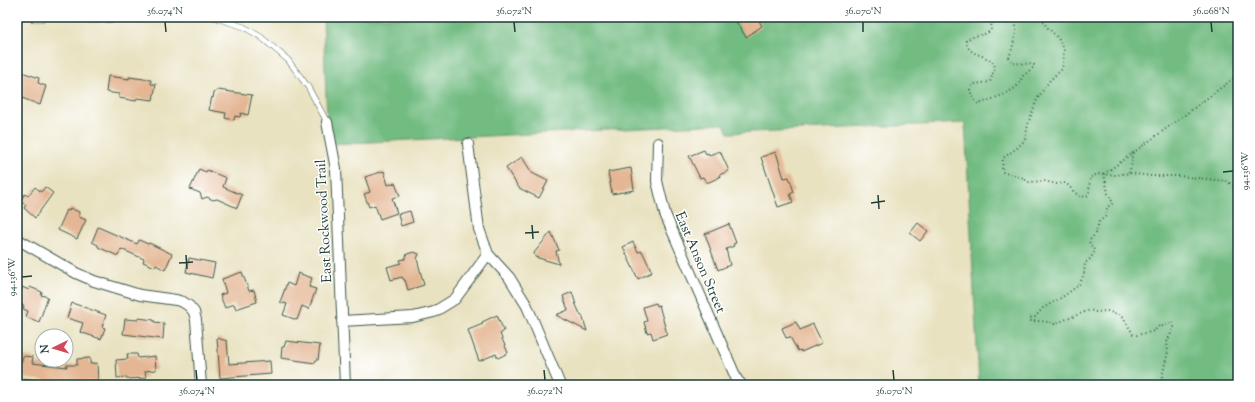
<svg xmlns="http://www.w3.org/2000/svg" width="1255" height="402" font-family="'Sorts Mill Goudy',serif">
<rect width="100%" height="100%" fill="#fff"/>
<filter id="ink" filterUnits="userSpaceOnUse"><feTurbulence type="fractalNoise" baseFrequency=".025" numOctaves="2"/><feDisplacementMap in="SourceGraphic" scale="8" xChannelSelector="R" yChannelSelector="G"/><feConvolveMatrix kernelMatrix="1 2 1 2 8 2 1 2 1" color-interpolation-filters="sRGB"/></filter>
<filter id="wash" filterUnits="userSpaceOnUse"><feTurbulence type="fractalNoise" baseFrequency=".012" numOctaves="4" result="noise"/><feDisplacementMap in="SourceGraphic" scale="16" xChannelSelector="R" yChannelSelector="G"/><feGaussianBlur stdDeviation="0.9" result="paint"/><feColorMatrix in="noise" values="0 0 0 0 0 0 0 0 0 0 0 0 0 0 0 0 0 1.4 0 .05"/><feComposite in="paint" operator="in"/></filter>
<g filter="url(#wash)">
<rect width="100%" height="100%" fill="#e9e2c1"/>
<path fill="#72bc82" stroke="#487c5b" d="M 323,17 L 1238,17 L 1238,385 L 979,385 L 965,123 L 728,133 L 724,124 L 331,144 L 327,122 Z"/>
<g id="blocks">
<path fill="#e4b693" d="M 733,17 L 757,17 L 762,26 L 746,37 Z
M 19,71 L 39,78 L 38,83 L 46,86 L 40,105 L 17,96 L 17,78 Z
M 108,76 L 129,79 L 129,77 L 151,80 L 151,84 L 156,84 L 153,100 L 137,98 L 136,101 L 119,98 L 119,94 L 106,92 Z
M 218,90 L 252,95 L 248,115 L 241,113 L 240,117 L 235,116 L 234,120 L 225,118 L 226,113 L 209,110 L 212,97 L 213,98 L 214,93 Z
M 704,150 L 706,154 L 708,153 L 709,155 L 720,151 L 729,171 L 719,175 L 720,177 L 709,182 L 706,182 L 703,177 L 700,178 L 689,156 Z
M 776,152 L 784,178 L 789,177 L 794,192 L 790,194 L 793,202 L 778,207 L 761,157 Z
M 522,157 L 532,173 L 548,181 L 539,198 L 519,188 L 506,168 Z
M 631,168 L 634,190 L 612,194 L 608,172 Z
M 199,169 L 206,172 L 207,170 L 226,178 L 223,187 L 242,195 L 237,208 L 217,199 L 213,200 L 207,197 L 202,199 L 200,193 L 190,189 Z
M 384,171 L 388,185 L 395,183 L 400,196 L 392,198 L 397,213 L 380,219 L 375,205 L 369,207 L 364,194 L 370,192 L 365,177 Z
M 35,187 L 41,192 L 45,187 L 53,193 L 35,218 L 24,208 L 26,205 L 20,201 L 25,194 L 28,196 Z
M 70,208 L 79,212 L 79,217 L 86,220 L 77,239 L 58,230 L 67,210 L 69,211 Z
M 410,211 L 413,222 L 401,226 L 398,214 Z
M 918,223 L 928,231 L 920,241 L 910,233 Z
M 729,224 L 736,243 L 733,244 L 734,246 L 726,249 L 730,265 L 718,270 L 705,234 Z
M 98,227 L 137,244 L 139,240 L 148,244 L 149,243 L 172,254 L 165,270 L 156,265 L 155,267 L 143,262 L 144,259 L 121,249 L 118,256 L 98,247 L 98,245 L 92,242 Z
M 551,232 L 559,250 L 556,251 L 559,264 L 535,257 L 534,253 Z
M 633,242 L 638,252 L 642,251 L 652,272 L 638,279 L 623,247 Z
M 414,252 L 419,254 L 417,259 L 424,285 L 408,290 L 405,280 L 404,280 L 402,277 L 391,280 L 387,267 L 401,263 L 400,260 L 405,259 L 407,254 Z
M 189,258 L 215,263 L 212,278 L 186,272 Z
M 242,272 L 249,291 L 254,290 L 257,302 L 236,309 L 234,304 L 225,308 L 220,295 L 226,293 L 222,279 Z
M 298,273 L 312,278 L 309,287 L 316,289 L 309,309 L 302,306 L 297,320 L 283,315 L 287,304 L 280,302 L 287,283 L 294,286 Z
M 22,287 L 29,290 L 30,287 L 42,292 L 41,295 L 48,297 L 39,322 L 26,317 L 28,311 L 23,309 L 24,306 L 17,304 Z
M 572,292 L 576,305 L 581,316 L 582,315 L 587,331 L 556,315 L 568,310 L 563,296 Z
M 72,303 L 106,315 L 102,327 L 105,328 L 101,339 L 80,332 L 83,323 L 67,318 Z
M 656,303 L 657,306 L 659,305 L 667,334 L 653,339 L 651,332 L 647,333 L 644,322 L 647,321 L 643,307 Z
M 497,315 L 504,331 L 500,334 L 508,353 L 498,358 L 496,354 L 479,361 L 468,330 L 483,324 L 482,322 Z
M 138,318 L 154,320 L 154,322 L 164,323 L 163,339 L 123,334 L 125,319 L 138,320 Z
M 796,322 L 800,330 L 813,324 L 822,343 L 801,352 L 801,350 L 798,351 L 790,337 L 786,338 L 782,328 Z
M 217,338 L 227,341 L 229,364 L 270,361 L 271,374 L 220,378 Z
M 286,341 L 320,345 L 318,360 L 316,360 L 315,363 L 281,358 L 282,347 L 284,347 Z
M 127,354 L 137,354 L 138,358 L 155,356 L 156,370 L 145,371 L 146,378 L 127,379 L 127,377 L 117,378 L 116,360 L 128,359 Z
M 23,356 L 33,357 L 32,363 L 67,367 L 66,365 L 77,365 L 77,359 L 90,358 L 90,364 L 97,363 L 98,381 L 57,382 L 20,378 L 21,376 L 17,376 L 17,361 L 22,362 Z"/>
</g>
</g>
<g filter="url(#ink)">
<use href="#blocks" fill-opacity="0" stroke="#3d5649" stroke-width="1"/>
<g fill="none" stroke-linecap="round" stroke-linejoin="round">
<defs>
<path id="lane" d="M 30,17 L 33,19 L 42,19 L 44,17
M 63,17 C 85,24 128,18 152,17
M 213,17 L 244,27 L 261,37 L 288,60 L 308,87 L 327,122"/>
<path id="street" d="M 327,122 L 336,169 L 345,385
M 658,143 L 657,181 L 665,214 L 737,380 L 742,385
M 468,144 L 479,229 L 488,254 L 509,277 L 527,306 L 560,385
M 17,239 L 76,273 L 94,281 L 140,295 L 176,300 L 183,302 L 189,306 L 194,312 L 196,320 L 201,385
M 342,321 L 413,317 L 434,312 L 455,299 L 488,254"/>
</defs>
<use href="#lane" stroke="#3d5649" stroke-width="6"/>
<use href="#street" stroke="#3d5649" stroke-width="12"/>
<path stroke="#3d5649" stroke-width="2" stroke-dasharray="1 3" stroke-linecap="butt" d="M 989,17 C 999,40 975,31 966,41 C 968,57 986,53 994,64 L 995,67 L 990,82 L 975,84 L 971,87 L 970,90 C 972,95 974,102 979,104 L 1005,94 L 1015,88 L 1019,84 L 1023,76 L 1034,67 L 1034,65 L 1032,64 L 1013,63 L 1009,57 L 1012,49 L 1016,33 L 1016,17
M 1042,17 L 1046,26 L 1058,38 L 1062,45 L 1064,49 L 1063,65 L 1061,70 L 1050,80 L 1037,99 L 1028,124 L 1025,140 L 1017,148 L 1003,158 L 1002,171 L 1003,172 L 1021,177 L 1029,182 L 1044,181 L 1057,184 L 1065,183 C 1073,188 1076,199 1087,196 L 1089,192 L 1090,178 L 1097,174 L 1116,175 L 1129,173 L 1151,176 L 1179,176 L 1226,181 L 1238,188
M 1129,173 L 1132,163 L 1132,153
M 1162,385 L 1162,376 L 1168,352 L 1167,342 L 1174,327 L 1172,322 L 1165,326 L 1159,326 L 1154,331 L 1137,335 L 1133,334 L 1124,319 L 1119,315 L 1107,311 L 1096,312 L 1090,310 L 1054,324 C 1048,321 1038,321 1031,321 L 1030,318 L 1035,317 L 1043,308 L 1061,298 L 1079,285 L 1084,274 L 1085,263 L 1090,259 L 1095,251 L 1090,244 L 1089,241 L 1096,233 L 1099,222 L 1106,216 L 1107,207 L 1113,203 L 1108,193 L 1104,174 L 1178,120 L 1238,75"/>
<use href="#lane" stroke="#fff" stroke-width="5"/>
<use href="#street" stroke="#fff" stroke-width="10"/>
</g>
</g>
<path fill="none" stroke="#1f3d34" stroke-width="1.5" d="M 165,22 L 166,32M 514,22 L 515,32M 863,22 L 863,32M 1211,22 L 1212,32M 1223,172 L 1233,171M 878,195 L 879,209M 871,203 L 885,201M 532,225 L 533,239M 525,233 L 539,232M 186,255 L 187,269M 179,263 L 193,262M 22,277 L 32,276M 196,370 L 197,380M 544,370 L 545,380M 893,370 L 894,380"/>
<g text-anchor="middle" stroke-width="3" stroke-linejoin="round" paint-order="stroke">
<g font-size="14" fill="#1f3d34" stroke="#fff">
<text transform="translate(323 221) rotate(-93)" y="5">East Rockwood Trail</text>
<text transform="translate(701 262) rotate(67)" y="5">East Anson Street</text>
</g>
</g>
<rect width="1255" height="402" fill="none" stroke="#fff" stroke-width="44"/>
<g transform="translate(54 348) rotate(265)"><circle r="19" fill="#ffffff" stroke="#a5b1ae"/>
<path d="M0-3L7 15L0 10L-7 15Z" fill="#d1495b"/>
<text y="-6" font-size="11" font-weight="bold" text-anchor="middle" fill="#1f3d34">N</text>
</g>
<rect x="22" y="22" width="1211" height="358" fill="none" stroke="#1f3d34" stroke-width="1.5"/>
<g font-size="10" text-anchor="middle" fill="#1f3d34">
<text x="165" y="14">36.074°N</text>
<text x="514" y="14">36.072°N</text>
<text x="863" y="14">36.070°N</text>
<text x="1211" y="14">36.068°N</text>
<text transform="translate(1244 171) rotate(-90)" y="4">94.136°W</text>
<text transform="translate(11 277) rotate(-90)" y="4">94.136°W</text>
<text x="197" y="394">36.074°N</text>
<text x="545" y="394">36.072°N</text>
<text x="894" y="394">36.070°N</text>
</g>
</svg>
